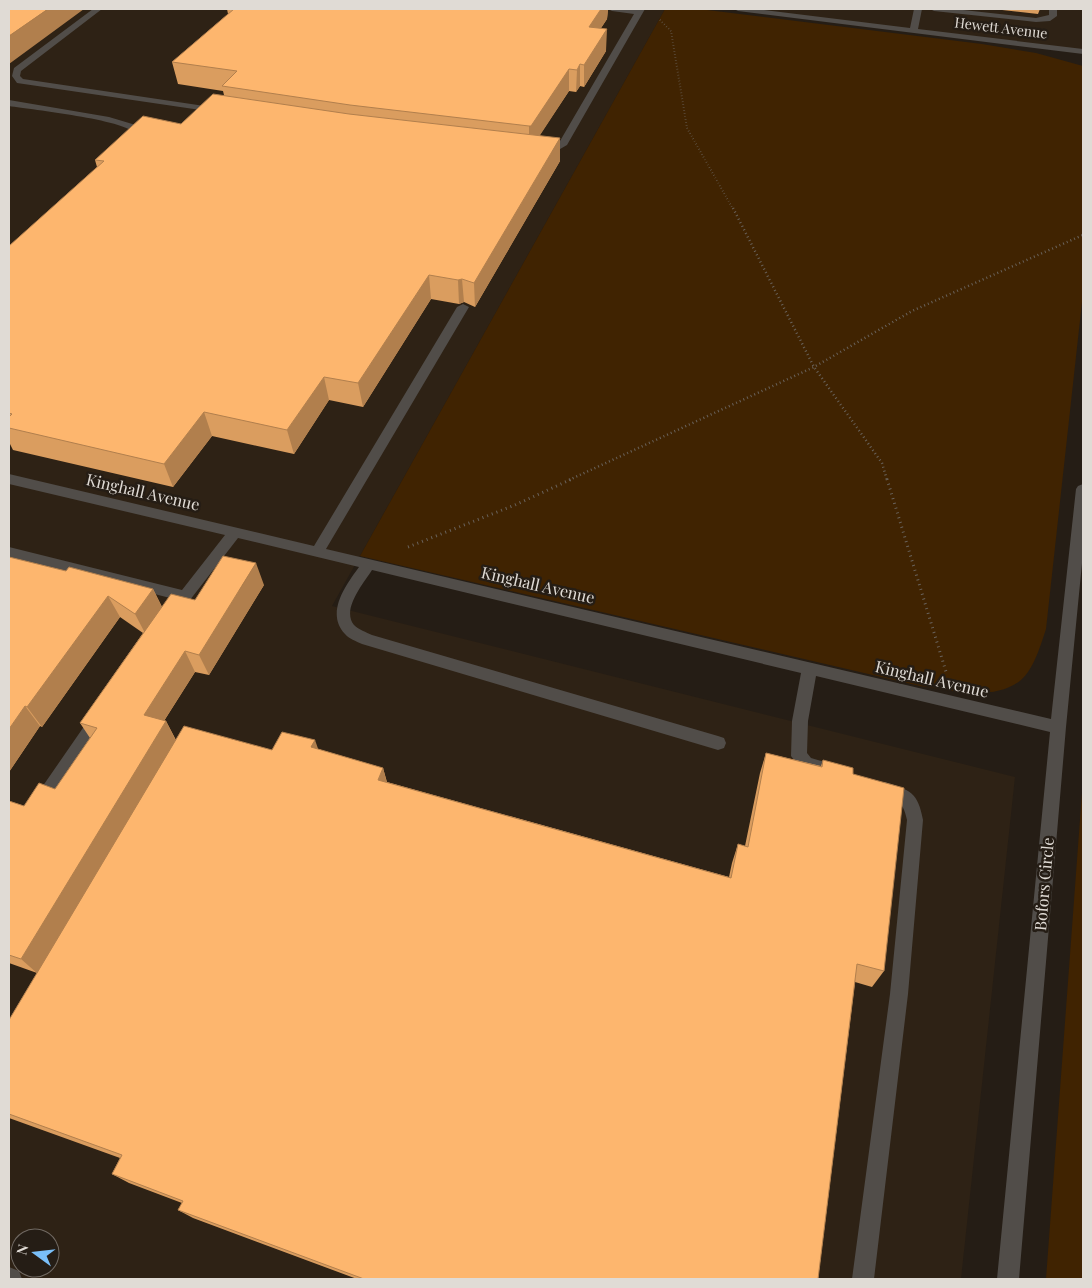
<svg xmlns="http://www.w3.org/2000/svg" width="1092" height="1288" font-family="'Playfair Display',serif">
<rect width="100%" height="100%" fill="#251d15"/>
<path fill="#2e2215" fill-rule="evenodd" d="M 9,9 L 665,9 L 332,606 L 1015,777 L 961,1279 L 9,1279 ZM 20,1238 L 50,1238 L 50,1268 L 20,1268 Z
M 738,9 L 1083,9 L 1083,52 L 913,31 Z"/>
<path fill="#402301" d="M 665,9 L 699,9 L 982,44 L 1036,53 L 1083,66 L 1083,293 L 1046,629 C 1041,644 1034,669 1021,680 C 994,702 950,690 920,686 L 360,556 Z
M 1083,779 L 1083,1279 L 1046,1279 Z"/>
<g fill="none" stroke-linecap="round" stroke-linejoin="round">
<path stroke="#69625b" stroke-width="2" stroke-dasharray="0.5 2.5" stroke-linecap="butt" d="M 660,20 L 671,31 L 687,128 L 733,209"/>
<path stroke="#69625b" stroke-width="2.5" stroke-dasharray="1 3" stroke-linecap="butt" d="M 733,208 L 814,367 L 882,463 L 887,480
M 569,480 L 814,367 L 912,311 L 1083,235"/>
<path stroke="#69625b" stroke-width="3" stroke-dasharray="1 4" stroke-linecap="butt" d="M 887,479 L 947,675
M 408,547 L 515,505 L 572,479"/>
<path fill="#514d49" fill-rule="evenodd" d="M 93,9 L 102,9 L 21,71 L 20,76 L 23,79 L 218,108 L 221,109 L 221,113 L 17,83 L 12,76 L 14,68 Z
M 608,9 L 645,9 L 567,145 L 555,152 L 539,154 L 539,150 L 549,148 L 560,141 L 634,14 L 612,11 Z
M 734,9 L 755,9 L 910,28 L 914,9 L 922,9 L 918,29 L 1083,49 L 1083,54 L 738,11 Z
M 930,9 L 954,9 L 1036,18 L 1049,15 L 1049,9 L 1057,9 L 1057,16 L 1050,21 L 1036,22 L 934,11 Z
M 9,100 L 109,117 L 139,126 L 147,134 L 141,143 L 138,144 L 133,141 L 137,134 C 122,119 34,110 9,106 Z
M 463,304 L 469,307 L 326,549 L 1051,719 L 1076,489 L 1078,486 L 1083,484 L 1083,553 L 1066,727 L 1019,1279 L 997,1279 L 1050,732 L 816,676 L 808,721 L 807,753 L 811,758 L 828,763 L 830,768 L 828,773 L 822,775 L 800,768 L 791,756 L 792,721 L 801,673 L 372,570 C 364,583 341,609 354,625 C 359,630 366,632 372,635 L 718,736 L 724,738 L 726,743 L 724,748 L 718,750 L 362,644 C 356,641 349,639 345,634 C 325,613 346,585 359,567 L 238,538 L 176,618 L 171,620 L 166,618 L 164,614 L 174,599 L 9,557 L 9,547 L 182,590 L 225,535 L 9,484 L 9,474 L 314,546 L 457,307 Z
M 100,710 L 106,712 L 108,717 L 106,722 L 50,803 L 44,805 L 38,803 L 36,798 L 38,793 L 94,712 Z
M 885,782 C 910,790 918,792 923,820 L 908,994 L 874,1279 L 852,1279 L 890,994 L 907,820 C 903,800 897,801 879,794 L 877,789 L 879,784 Z
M 9,1267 L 19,1271 L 22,1279 L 9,1279 Z"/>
</g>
<path fill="#da9d5f" d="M 227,9 L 608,9 L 607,19 L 601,28 L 606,51 L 584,87 L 580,86 L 576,92 L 569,91 L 539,136 L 560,161 L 475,307 L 464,302 L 459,304 L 431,299 L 363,407 L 329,400 L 294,454 L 212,436 L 173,487 L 13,450 L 9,442 L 9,246 L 97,167 L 95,160 L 181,124 L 224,95 L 223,91 L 178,84 L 172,62 L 228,14 Z
M 993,9 L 1040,9 L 1038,14 Z
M 9,557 L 66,571 L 153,589 L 162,607 L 264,585 L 209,675 L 195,672 L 164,721 L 166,721 L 176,740 L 272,750 L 318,749 L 383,768 L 387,782 L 729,877 L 732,863 L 738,844 L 745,846 L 760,773 L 766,753 L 821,766 L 823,760 L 853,774 L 884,971 L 872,987 L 855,982 L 818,1279 L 357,1279 L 193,1218 L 178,1210 L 182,1203 L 129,1183 L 112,1174 L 120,1158 L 9,1118 L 9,1020 L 37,973 L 9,963 L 9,801 L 24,806 L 55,789 L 90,738 L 80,723 L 143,633 L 120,617 L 42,727 L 40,726 L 9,772 Z"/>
<path fill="#b17f4d" d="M 48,9 L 84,9 L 9,64 L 9,36 Z
M 601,9 L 608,9 L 607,19 L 588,48 L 589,27 Z
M 607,29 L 606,51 L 584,87 L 584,65 Z
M 580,64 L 580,86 L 576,92 L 577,70 Z
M 569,69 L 569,91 L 531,149 L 529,149 L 529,126 Z
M 560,138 L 560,161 L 475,307 L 474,283 Z
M 429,275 L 431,299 L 363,407 L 358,383 Z
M 462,279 L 464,302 L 459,304 L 458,280 Z
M 324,377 L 329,400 L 294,454 L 287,430 Z
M 204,412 L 212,436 L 173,487 L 164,464 Z
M 256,563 L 264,585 L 209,675 L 199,655 Z
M 153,589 L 164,611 L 146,635 L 135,614 Z
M 108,596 L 120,617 L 42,727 L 27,707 Z
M 185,651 L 195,672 L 155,735 L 144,715 Z
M 25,706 L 40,726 L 9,772 L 9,729 Z
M 166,721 L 176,741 L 38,974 L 21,959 Z
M 315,740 L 322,760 L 311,747 Z
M 383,768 L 388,787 L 378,780 Z"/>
<path fill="#fdb66e" stroke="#b17f4d" d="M 9,9 L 48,9 L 9,36 Z
M 234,9 L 601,9 L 589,27 L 607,29 L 584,65 L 580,64 L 577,70 L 569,69 L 531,126 L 529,126 L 350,105 L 222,86 L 237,71 L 172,62 Z
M 213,94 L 349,114 L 560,138 L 474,283 L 462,279 L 458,280 L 429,275 L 358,383 L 324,377 L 287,430 L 204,412 L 164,464 L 9,428 L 9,417 L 12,414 L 9,413 L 9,246 L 104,161 L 95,160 L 143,116 L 181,124 Z
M 223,556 L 256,563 L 199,655 L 185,651 L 144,715 L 166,721 L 21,959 L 9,955 L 9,801 L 24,806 L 39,783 L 55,789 L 97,728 L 80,723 L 171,594 L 195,600 Z
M 9,557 L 66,571 L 69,567 L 153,589 L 135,614 L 108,596 L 27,707 L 25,706 L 9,729 Z
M 184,726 L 272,750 L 282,732 L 315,740 L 311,747 L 383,768 L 378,780 L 731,878 L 738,844 L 748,847 L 766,753 L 822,767 L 823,760 L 853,768 L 853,774 L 904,788 L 884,971 L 857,964 L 818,1279 L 364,1279 L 178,1210 L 183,1201 L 112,1174 L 122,1155 L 9,1114 L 9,1020 Z"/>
<g text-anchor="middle" stroke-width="5" stroke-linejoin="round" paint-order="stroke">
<g font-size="14" fill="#e0dbd5" stroke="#251d15">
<text transform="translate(1001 28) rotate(7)" y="5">Hewett Avenue</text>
</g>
<g font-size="16" fill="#e0dbd5" stroke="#251d15">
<text transform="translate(143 492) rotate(13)" y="6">Kinghall Avenue</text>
<text transform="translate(538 585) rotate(13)" y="6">Kinghall Avenue</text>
<text transform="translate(932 679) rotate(13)" y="6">Kinghall Avenue</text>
<text transform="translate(1044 884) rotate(-85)" y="6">Bofors Circle</text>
</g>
</g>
<rect width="1092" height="1288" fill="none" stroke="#e0dbd5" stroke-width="20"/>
<g transform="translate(35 1253) rotate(285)"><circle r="24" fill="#251d15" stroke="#706962"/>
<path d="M0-4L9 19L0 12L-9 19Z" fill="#7abff8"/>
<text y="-8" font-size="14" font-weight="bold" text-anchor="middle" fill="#e0dbd5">N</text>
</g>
</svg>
